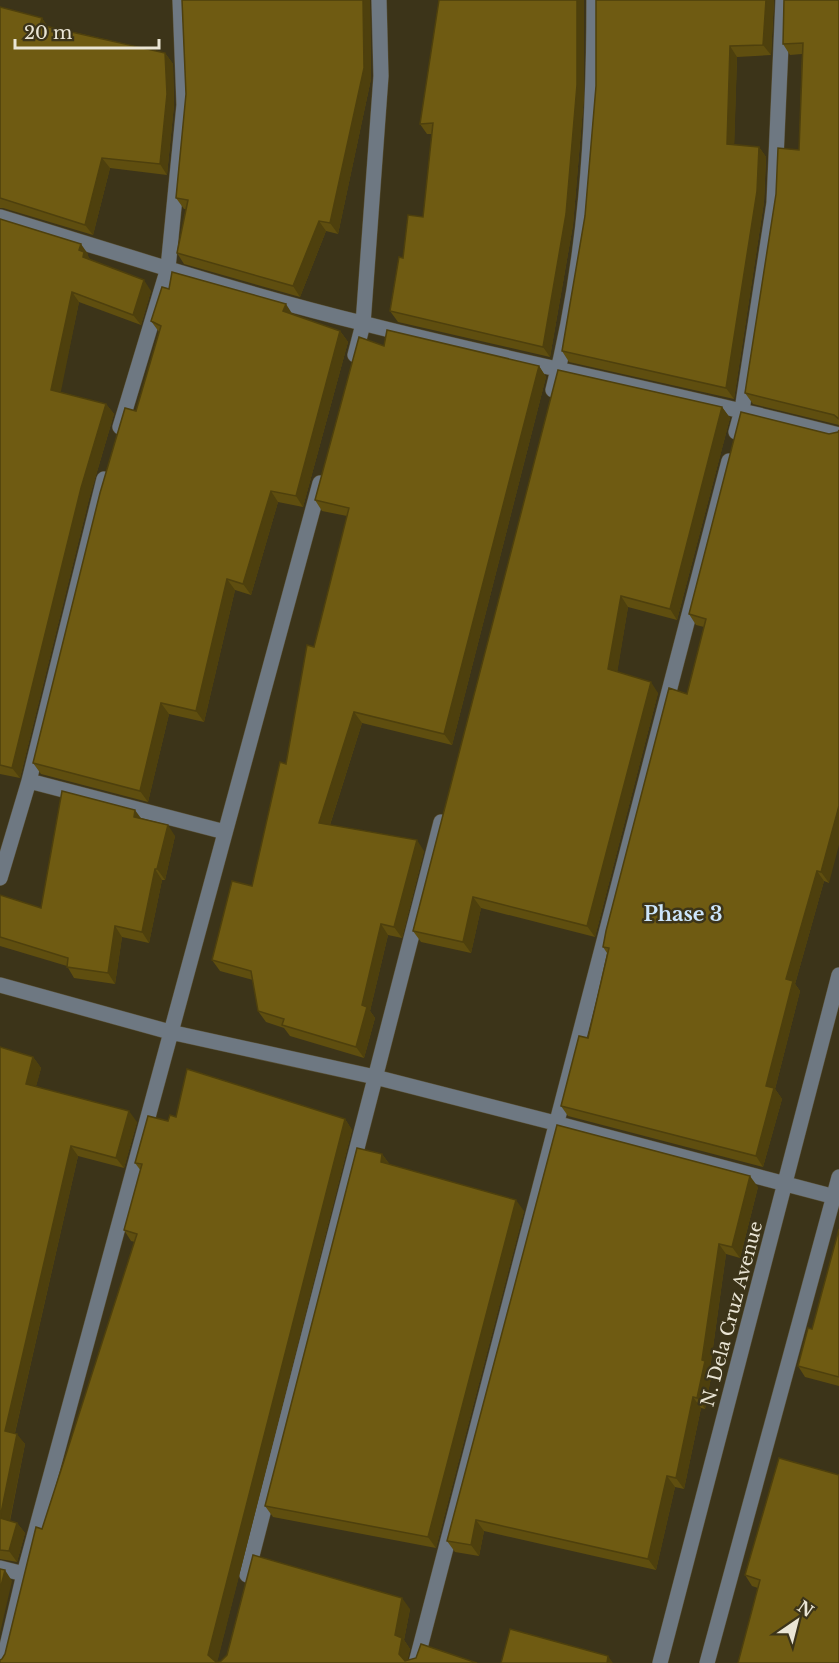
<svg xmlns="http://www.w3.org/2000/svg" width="839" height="1663" font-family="'Libre Baskerville',serif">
<rect width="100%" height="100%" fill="#3c3419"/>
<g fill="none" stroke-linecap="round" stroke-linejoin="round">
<defs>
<path id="minor" d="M 0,217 C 121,254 243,294 366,324 C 523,364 682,394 839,435
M 355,355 L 363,324 L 381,76 L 379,0
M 553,390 C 586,263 594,130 594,0
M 120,427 L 168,268 L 184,105 L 180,0
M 736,432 L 742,410 L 774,203 L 783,0
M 29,781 L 225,832
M 0,878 L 29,781 L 104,479
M 0,985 L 170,1032 L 375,1077 L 555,1123 L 839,1198
M 0,1568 L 24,1574
M 247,1575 L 441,822
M 3,1663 L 24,1574 L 320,483
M 416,1663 L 729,461
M 660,1663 L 839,975
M 707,1663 L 839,1177"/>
</defs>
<use href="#minor" stroke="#585037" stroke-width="16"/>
<use href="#minor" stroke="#6e7882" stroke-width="15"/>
</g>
<path fill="#5f4e0f" d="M 182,0 L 370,0 L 371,79 L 338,234 L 326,231 L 300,297 L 184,264 L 177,253 L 186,209 L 184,209 L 176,198 L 186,94 Z
M 439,0 L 584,0 L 584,96 L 573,225 L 550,357 L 398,322 L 390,311 L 403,258 L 423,217 L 432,134 L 427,134 L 420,124 Z
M 774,0 L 771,55 L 737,57 L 734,145 L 759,147 L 766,157 L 764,202 L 734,399 L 569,362 L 562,351 L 585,216 L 596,86 Z
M 839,0 L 839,425 L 753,404 L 745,393 L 799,150 L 802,54 L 790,55 L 783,44 Z
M 0,7 L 42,18 L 47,26 L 165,53 L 173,64 L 174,105 L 167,175 L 110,168 L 93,235 L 3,208 L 0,208 Z
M 0,219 L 88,254 L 88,256 L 90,260 L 151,291 L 141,325 L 79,302 L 60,392 L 106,404 L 114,414 L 89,499 L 20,778 L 0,774 Z
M 169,289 L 293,314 L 340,331 L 348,342 L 303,507 L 278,502 L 251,595 L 235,590 L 204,722 L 169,714 L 148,802 L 41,774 L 33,763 L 159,332 L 151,321 Z
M 384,346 L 539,366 L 546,377 L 452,745 L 362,723 L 330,825 L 424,851 L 402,938 L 388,935 L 370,1011 L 375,1018 L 364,1058 L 290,1036 L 284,1028 L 266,1022 L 258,1011 L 253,980 L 220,971 L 212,960 L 252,886 L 286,764 L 347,516 L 322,511 L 315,500 Z
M 722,407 L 730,418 L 677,620 L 628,607 L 617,672 L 658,693 L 595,937 L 481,908 L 471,953 L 421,942 L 413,931 Z
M 838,432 L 829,883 L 824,881 L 795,984 L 800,991 L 775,1089 L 782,1099 L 763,1167 L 568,1116 L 561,1106 L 588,1038 L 607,953 L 603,947 L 687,694 L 704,627 L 696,625 L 689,614 L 829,434 Z
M 142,819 L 175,836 L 165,880 L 162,880 L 149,943 L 122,937 L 115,984 L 74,978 L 67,966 L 0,946 L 0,895 L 41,908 Z
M 0,1047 L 33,1057 L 41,1068 L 36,1086 L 137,1122 L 124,1168 L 78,1156 L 15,1433 L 25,1444 L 10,1521 L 17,1523 L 25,1533 L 17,1562 L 0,1559 Z
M 176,1117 L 345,1119 L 352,1130 L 217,1662 L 410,1609 L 404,1640 L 410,1649 L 407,1661 L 0,1663 L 5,1654 L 42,1529 L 135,1242 L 131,1241 L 124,1230 L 141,1171 L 135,1163 L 168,1121 Z
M 382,1154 L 390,1165 L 524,1211 L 436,1548 L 273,1517 L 265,1506 Z
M 758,1187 L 740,1258 L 726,1254 L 710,1369 L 712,1372 L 705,1409 L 701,1408 L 684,1489 L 675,1487 L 656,1570 L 484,1531 L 479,1556 L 455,1552 L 447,1541 Z
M 839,1229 L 839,1386 L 805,1377 L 798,1366 L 812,1329 Z
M 839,1475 L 758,1588 L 752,1586 L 745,1575 Z"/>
<path fill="#4e400d" d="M 363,0 L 370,0 L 371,79 L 338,234 L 330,223 Z
M 577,0 L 584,0 L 584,96 L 573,225 L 550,357 L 543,347 Z
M 766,0 L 774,0 L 771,55 L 763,45 Z
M 42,18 L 49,29 L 40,25 Z
M 730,46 L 737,57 L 734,155 L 727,144 Z
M 165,53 L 173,64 L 174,105 L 167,175 L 160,164 Z
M 759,147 L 766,157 L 764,202 L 734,399 L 726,388 Z
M 102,158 L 110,168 L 93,235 L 85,225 Z
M 319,221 L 326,231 L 300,297 L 293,286 Z
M 81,244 L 88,254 L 88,256 L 92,262 L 91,268 L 79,250 Z
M 144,280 L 151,291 L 141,325 L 133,315 Z
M 72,292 L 79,302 L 59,401 L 51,390 Z
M 286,304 L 293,315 L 283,311 Z
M 340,331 L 348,342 L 303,507 L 296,496 Z
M 539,366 L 546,377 L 452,745 L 444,734 Z
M 106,404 L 114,414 L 89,499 L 20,778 L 12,768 L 81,488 Z
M 722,407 L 730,418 L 677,620 L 670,609 Z
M 271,491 L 278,502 L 251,595 L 243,584 Z
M 227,579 L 235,590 L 204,722 L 196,711 Z
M 621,596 L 628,607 L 616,680 L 608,669 Z
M 651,682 L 658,693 L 595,937 L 587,926 Z
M 161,703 L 169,714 L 148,802 L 140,791 Z
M 354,712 L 362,723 L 327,834 L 319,823 Z
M 839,806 L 839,845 L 829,883 L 821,872 Z
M 135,810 L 143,821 L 134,817 Z
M 168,825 L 175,836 L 165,880 L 157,869 Z
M 417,840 L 424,851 L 402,938 L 394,927 Z
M 155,869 L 162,880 L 149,943 L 142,932 Z
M 817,871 L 824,881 L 795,984 L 800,991 L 775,1089 L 782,1099 L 763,1167 L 756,1156 L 766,1086 L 786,979 Z
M 473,897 L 481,908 L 471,953 L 463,942 Z
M 381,924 L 388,935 L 370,1011 L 375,1018 L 364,1058 L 356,1047 L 362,1005 Z
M 115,926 L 122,937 L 115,984 L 108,973 Z
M 33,1057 L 41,1068 L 34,1094 L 26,1084 Z
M 129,1111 L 137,1122 L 124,1168 L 116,1158 Z
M 345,1119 L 352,1130 L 217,1663 L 208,1655 Z
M 71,1146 L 78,1156 L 13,1441 L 5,1431 Z
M 382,1154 L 390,1165 L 381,1162 Z
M 750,1176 L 758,1187 L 740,1258 L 732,1247 Z
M 516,1200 L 524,1211 L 436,1548 L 428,1537 Z
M 719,1244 L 726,1254 L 710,1369 L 712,1372 L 705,1409 L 697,1398 Z
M 693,1397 L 701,1408 L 684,1489 L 676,1478 Z
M 17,1434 L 25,1444 L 8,1529 L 0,1518 Z
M 667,1476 L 675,1487 L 656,1570 L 648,1559 Z
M 476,1520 L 484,1531 L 479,1556 L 471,1545 Z
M 17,1523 L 25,1533 L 17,1562 L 9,1551 Z
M 5,1570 L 12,1581 L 0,1633 L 0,1590 Z
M 402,1598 L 410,1609 L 404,1640 L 410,1649 L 407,1663 L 399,1654 L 395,1635 Z
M 608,1656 L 613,1663 L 607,1663 Z"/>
<path fill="#6f5b12" stroke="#4e400d" stroke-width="1.5" d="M 182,0 L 363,0 L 364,68 L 330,223 L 319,221 L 293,286 L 177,253 L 188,200 L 176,198 L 186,94 Z
M 439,0 L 577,0 L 577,85 L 566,214 L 543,347 L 390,311 L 399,257 L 403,258 L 408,215 L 423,217 L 433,123 L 420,124 Z
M 596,0 L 766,0 L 763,45 L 730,46 L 727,144 L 759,147 L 757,191 L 726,388 L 562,351 L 585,216 L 596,86 Z
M 784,0 L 839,0 L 839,419 L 834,415 L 745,393 L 776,194 L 778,148 L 799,150 L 803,43 L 783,44 Z
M 0,7 L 42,18 L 40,25 L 165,53 L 167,94 L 160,164 L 102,158 L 85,225 L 0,198 Z
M 0,219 L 81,244 L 79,250 L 84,252 L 83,257 L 144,280 L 133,315 L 72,292 L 51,390 L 106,404 L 81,488 L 12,768 L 0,765 Z
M 172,272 L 286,304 L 283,311 L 340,331 L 296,496 L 271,491 L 243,584 L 227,579 L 196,711 L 161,703 L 140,791 L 33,763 L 100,493 L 125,408 L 136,411 L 161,326 L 151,321 L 162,287 L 169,289 Z
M 387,330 L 539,366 L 444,734 L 354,712 L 319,823 L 417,840 L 394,927 L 381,924 L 362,1005 L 367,1007 L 356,1047 L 282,1025 L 284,1019 L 258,1011 L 251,971 L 212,960 L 232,881 L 252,886 L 280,762 L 286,764 L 307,645 L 314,647 L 349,508 L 315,500 L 359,337 L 384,346 Z
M 558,370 L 722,407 L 670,609 L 621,596 L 608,669 L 651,682 L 587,926 L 473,897 L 463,942 L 413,931 Z
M 741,412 L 829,434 L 838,432 L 839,430 L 839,806 L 821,872 L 817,871 L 786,979 L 793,981 L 766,1086 L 774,1088 L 756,1156 L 561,1106 L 579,1036 L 588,1038 L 609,948 L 603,947 L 606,931 L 669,688 L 687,694 L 706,619 L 689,614 Z
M 62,791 L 135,810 L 134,817 L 168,825 L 157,869 L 155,869 L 142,932 L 115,926 L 108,973 L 67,967 L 68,958 L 0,937 L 0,895 L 41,908 Z
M 0,1047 L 33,1057 L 26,1084 L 129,1111 L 116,1158 L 71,1146 L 5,1431 L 17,1434 L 0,1518 L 17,1523 L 9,1551 L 0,1550 Z
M 187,1069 L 345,1119 L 208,1655 L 216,1662 L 221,1661 L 227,1655 L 253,1555 L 402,1598 L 395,1635 L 402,1638 L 399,1654 L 405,1661 L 416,1658 L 421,1644 L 477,1663 L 0,1663 L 0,1660 L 2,1659 L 5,1654 L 36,1527 L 42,1529 L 137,1234 L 124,1230 L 142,1164 L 135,1163 L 148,1116 L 168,1121 L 170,1115 L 176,1117 Z
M 557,1125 L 750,1176 L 732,1247 L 719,1244 L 702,1360 L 705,1361 L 697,1398 L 693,1397 L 676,1478 L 667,1476 L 648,1559 L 476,1520 L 471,1545 L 447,1541 Z
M 357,1148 L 382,1154 L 381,1162 L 516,1200 L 428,1537 L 265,1506 Z
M 839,1229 L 839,1377 L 798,1366 L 808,1328 L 812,1329 Z
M 779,1458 L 839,1475 L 839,1663 L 738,1663 L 760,1580 L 745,1575 Z
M 0,1569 L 5,1570 L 0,1590 Z
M 510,1629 L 608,1656 L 607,1663 L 501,1663 Z"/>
<g text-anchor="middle" stroke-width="5" stroke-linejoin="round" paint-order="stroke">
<g font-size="18" fill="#eae5d5" stroke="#3c3419">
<text transform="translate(732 1314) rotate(-75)" y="6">N. Dela Cruz Avenue</text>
</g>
<g font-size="20" font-weight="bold" fill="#cce5fb" stroke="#3c3419">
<text x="683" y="921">Phase 3</text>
</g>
</g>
<g transform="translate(797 1621) rotate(35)" stroke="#3c3419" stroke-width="4.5" paint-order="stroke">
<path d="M0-4.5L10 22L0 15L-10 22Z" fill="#eae5d5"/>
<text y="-9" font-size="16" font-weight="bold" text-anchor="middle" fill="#eae5d5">N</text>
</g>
<path d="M15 39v9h144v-9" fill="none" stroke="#eae5d5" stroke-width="3"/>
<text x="24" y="39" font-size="18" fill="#eae5d5" stroke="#3c3419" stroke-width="4.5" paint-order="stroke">20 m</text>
</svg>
